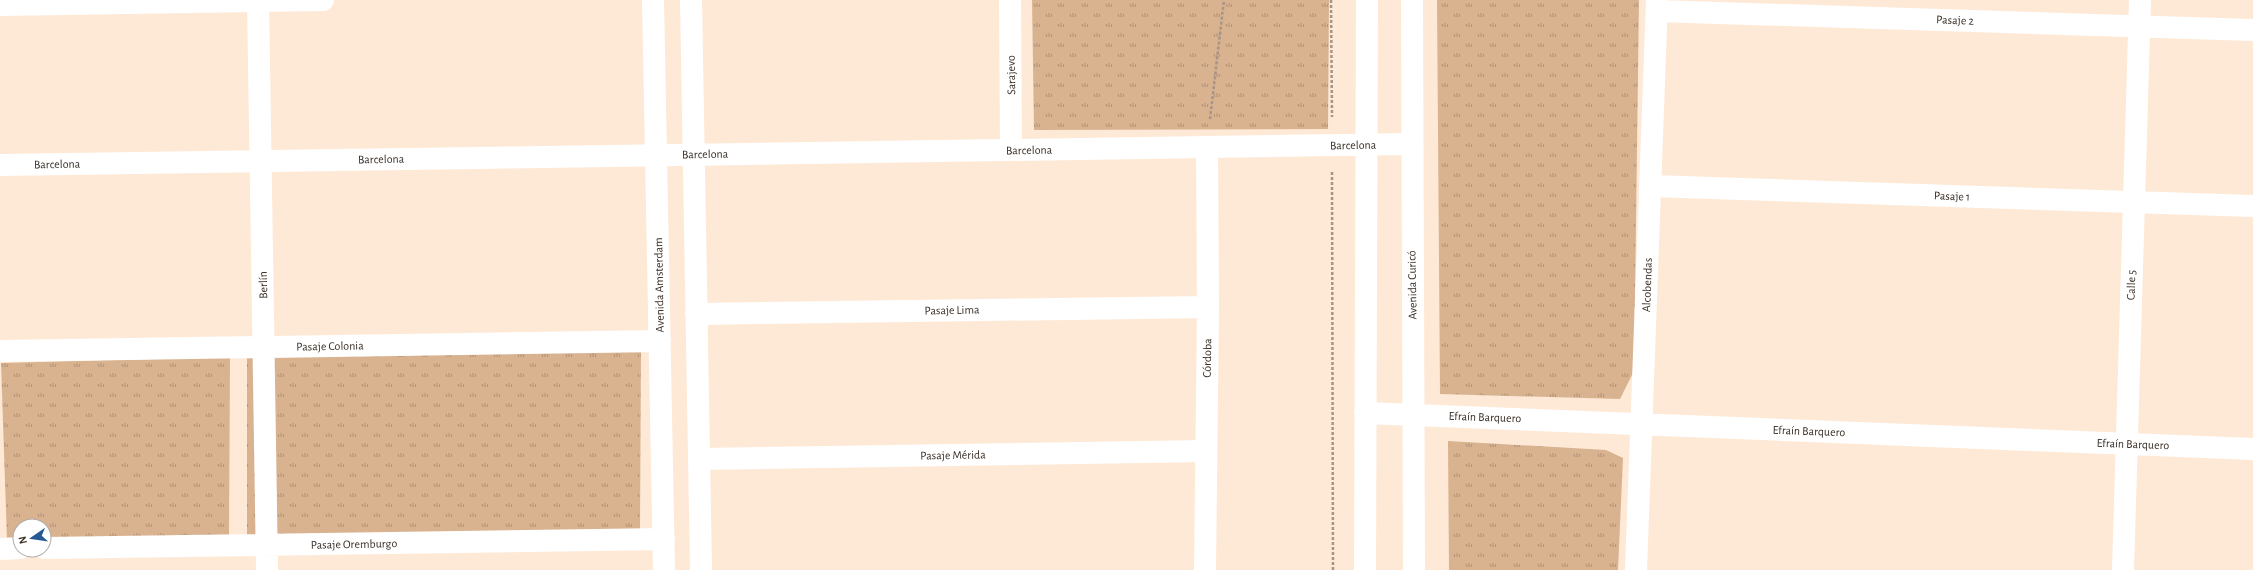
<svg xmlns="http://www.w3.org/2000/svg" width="2253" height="570" font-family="'Alegreya Sans',sans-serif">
<defs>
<pattern id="park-tufts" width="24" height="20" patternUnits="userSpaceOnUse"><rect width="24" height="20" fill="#d9b290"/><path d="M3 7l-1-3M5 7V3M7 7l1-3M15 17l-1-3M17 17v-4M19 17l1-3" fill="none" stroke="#b19175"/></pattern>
</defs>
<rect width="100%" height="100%" fill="#fee9d6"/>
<path fill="url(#park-tufts)" d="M 1032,0 L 1329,0 L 1328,129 L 1034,130 Z
M 1437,0 L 1639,0 L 1634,371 L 1620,399 L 1440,394 Z
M 641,346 L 640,530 L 247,537 L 247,355 Z
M 230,357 L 229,537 L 44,540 L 44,526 L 20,526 L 20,541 L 7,541 L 1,363 Z
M 1448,441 L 1606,450 L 1623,458 L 1618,570 L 1449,570 Z"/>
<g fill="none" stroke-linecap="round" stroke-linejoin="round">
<path stroke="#a59587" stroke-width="2.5" stroke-dasharray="3 2" stroke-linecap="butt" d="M 1331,0 L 1332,117
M 1210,119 L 1224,0
M 1332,172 L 1333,570"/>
<path stroke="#fff" stroke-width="22" d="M 258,0 L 267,570
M 653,0 L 664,570
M 691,0 L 701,570
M 1010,0 L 1011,150
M 1412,0 L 1414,570
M 0,5 L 323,0
M 1657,11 L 2253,30
M 0,165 L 1411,144
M 1651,186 L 2253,206
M 696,314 L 1208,307
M 0,351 L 660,341
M 1365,413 L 2253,449
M 699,459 L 1206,451
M 44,548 L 664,539
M 0,549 L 20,548
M 1205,570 L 1208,307 L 1207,147
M 1365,570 L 1367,0
M 1636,570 L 1657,0
M 2123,570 L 2140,0"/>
</g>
<g text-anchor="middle" stroke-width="4" stroke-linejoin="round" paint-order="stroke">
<g font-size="12" fill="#392f26" stroke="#fff">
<text transform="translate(1955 20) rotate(2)" y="4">Pasaje 2</text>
<text transform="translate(1011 75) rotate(-91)" y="4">Sarajevo</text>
<text transform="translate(1353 145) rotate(-1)" y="4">Barcelona</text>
<text transform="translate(1029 150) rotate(-1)" y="4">Barcelona</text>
<text transform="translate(705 154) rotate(-1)" y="4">Barcelona</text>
<text transform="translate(381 159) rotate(-1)" y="4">Barcelona</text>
<text transform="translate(57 164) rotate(-1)" y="4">Barcelona</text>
<text transform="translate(1952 196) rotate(2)" y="4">Pasaje 1</text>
<text transform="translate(263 285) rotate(-91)" y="4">Berlín</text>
<text transform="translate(659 285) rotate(-91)" y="4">Avenida Amsterdam</text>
<text transform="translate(1412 285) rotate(-91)" y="4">Avenida Curicó</text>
<text transform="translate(1647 285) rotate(-88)" y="4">Alcobendas</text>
<text transform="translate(2131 285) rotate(-88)" y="4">Calle 5</text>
<text transform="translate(952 310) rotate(-1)" y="4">Pasaje Lima</text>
<text transform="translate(330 346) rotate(-1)" y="4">Pasaje Colonia</text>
<text transform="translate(1207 358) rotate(-89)" y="4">Córdoba</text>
<text transform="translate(1485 417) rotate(2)" y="4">Efraín Barquero</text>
<text transform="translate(1809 431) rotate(2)" y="4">Efraín Barquero</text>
<text transform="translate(2133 444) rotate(2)" y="4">Efraín Barquero</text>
<text transform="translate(953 455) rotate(-1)" y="4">Pasaje Mérida</text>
<text transform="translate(354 544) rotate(-1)" y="4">Pasaje Oremburgo</text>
</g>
</g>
<g transform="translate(32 538) rotate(257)"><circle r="19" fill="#ffffff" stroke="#b0aca8"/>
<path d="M0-3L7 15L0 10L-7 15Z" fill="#255a93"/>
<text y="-6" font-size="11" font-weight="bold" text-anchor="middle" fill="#392f26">N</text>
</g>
</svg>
